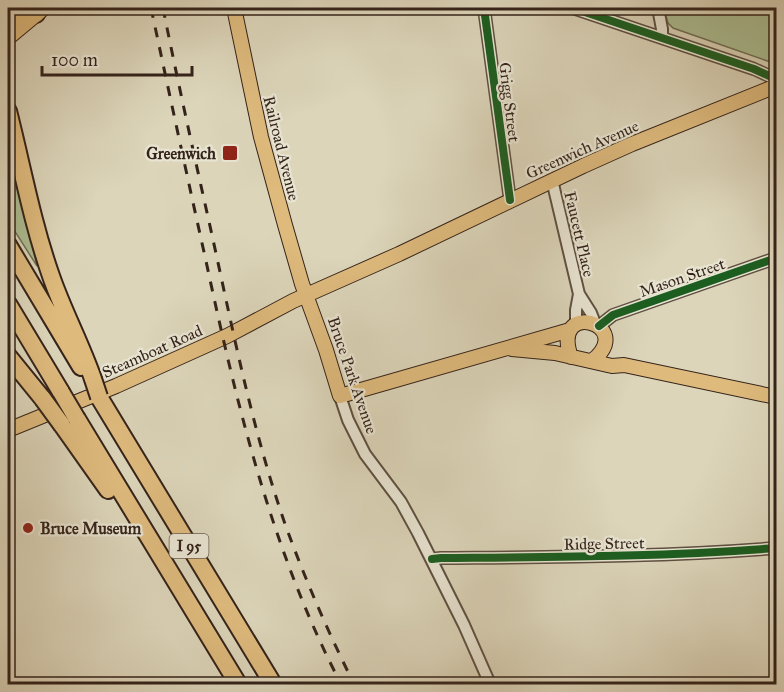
<svg xmlns="http://www.w3.org/2000/svg" width="784" height="692" font-family="'IM FELL Great Primer',serif">
<rect width="100%" height="100%" fill="#dcd5ba"/>
<filter id="stains"><feTurbulence type="fractalNoise" baseFrequency=".00333" numOctaves="4"/><feColorMatrix values="0 0 0 0 .2 0 0 0 0 .09 0 0 0 0 .02 0 0 0 .5 -.17"/></filter>
<radialGradient id="worn" r=".72"><stop offset=".6" stop-color="#630" stop-opacity="0"/><stop offset="1" stop-color="#630" stop-opacity=".3"/></radialGradient>
<path fill="#acbe93" stroke="#707056" stroke-width="1.5" d="M 663,8 L 776,8 L 776,64 L 673,28 L 668,23 Z
M 8,137 L 37,266 L 14,230 L 8,216 Z"/>
<g fill="none" stroke-linecap="round" stroke-linejoin="round">
<defs>
<path id="minor" d="M 484,8 L 510,200
M 573,8 L 754,69 L 776,79
M 658,8 L 662,29 L 662,37
M 552,180 L 579,294 L 591,313 L 595,323
M 576,324 L 576,310 L 579,294
M 599,326 L 613,315 L 776,258
M 340,396 L 348,420 L 365,454 L 401,502 L 418,533 L 464,625 L 490,684
M 432,559 L 441,558 C 553,557 665,557 776,548
M 768,684 L 776,681"/>
<path id="major" d="M 234,8 L 261,137 L 285,225 L 302,284 L 326,350 L 340,396 L 570,330
M 8,38 L 44,8
M 512,349 L 555,353 L 612,366 L 624,365 L 776,397
M 571,357 C 550,298 638,324 592,361
M 8,430 L 116,386 L 227,336 L 293,301 L 399,254 L 583,166 L 632,144 L 776,86
M 8,681 L 13,684"/>
<path id="highway" d="M 8,15 L 36,14
M 8,111 C 22,166 32,222 51,276 C 63,311 81,344 93,379
M 8,245 L 81,367
M 8,304 L 61,392
M 8,356 L 43,399
M 99,397 L 273,684
M 77,419 L 238,684
M 62,425 L 108,490"/>
</defs>
<use href="#minor" stroke="#5e5042" stroke-width="14"/>
<use href="#major" stroke="#34231a" stroke-width="16"/>
<use href="#highway" stroke="#34231a" stroke-width="20"/>
<use href="#minor" stroke="#e8e4d2" stroke-width="10"/>
<use href="#major" stroke="#deba7d" stroke-width="14"/>
<use href="#highway" stroke="#deba7d" stroke-width="16"/>
<path stroke="#34231a" stroke-width="3" stroke-dasharray="10 10" stroke-linecap="butt" d="M 151,8 C 169,92 187,176 206,261 C 237,406 272,552 341,684
M 163,8 C 178,83 195,159 212,235 C 233,331 252,428 284,521 C 304,577 328,632 354,684"/>
<defs>
<path id="highway-bridge" d="M 93,379 L 99,397
M 61,392 L 77,419
M 43,399 L 62,425"/>
</defs>
<use href="#highway-bridge" stroke="#34231a" stroke-width="20" stroke-linecap="butt"/>
<use href="#highway-bridge" stroke="#deba7d" stroke-width="16"/>
<defs>
<path id="cycleway" d="M 484,8 L 510,200
M 573,8 L 754,69 L 776,79
M 599,326 L 613,315 L 776,258
M 432,559 L 441,558 C 553,557 665,557 776,548"/>
</defs>
<use href="#cycleway" stroke="#e8e4d2" stroke-width="11"/>
<use href="#cycleway" stroke="#1b5e20" stroke-width="8"/>
</g>
<g fill="#8f2418" stroke="#e8e4d2" stroke-width="2">
<rect x="222" y="145" width="16" height="16" rx="3"/>
<circle cx="28" cy="528" r="6"/>
</g>
<g text-anchor="middle" stroke-width="4.5" stroke-linejoin="round" paint-order="stroke">
<rect fill="#e8e4d2" stroke="#6a5d51" stroke-width="1.5" x="169.5" y="534" width="39" height="24" rx="4.5"/>
<g font-size="15" font-weight="bold" fill="#34231a">
<text x="189" y="551">I 95</text>
</g>
<g font-size="16" fill="#34231a" stroke="#e8e4d2">
<text transform="translate(510 102) rotate(83)" y="6">Grigg Street</text>
<text transform="translate(282 148) rotate(76)" y="6">Railroad Avenue</text>
<text transform="translate(582 149) rotate(-24)" y="6">Greenwich Avenue</text>
<text transform="translate(580 234) rotate(77)" y="6">Faucett Place</text>
<text transform="translate(682 277) rotate(-19)" y="6">Mason Street</text>
<text transform="translate(152 351) rotate(-24)" y="6">Steamboat Road</text>
<text transform="translate(353 375) rotate(71)" y="6">Bruce Park Avenue</text>
<text transform="translate(604 543) rotate(-1)" y="6">Ridge Street</text>
</g>
<g font-size="16" font-weight="bold" fill="#34231a" stroke="#e8e4d2" text-anchor="end">
<text x="216" y="159">Greenwich</text>
<text x="40" y="534" text-anchor="start">Bruce Museum</text>
</g>
</g>
<rect width="784" height="692" fill="none" stroke="#dcd5ba" stroke-width="30"/>
<rect x="9" y="9" width="766" height="674" fill="none" stroke="#34231a" stroke-width="3"/>
<rect x="15" y="15" width="754" height="662" fill="none" stroke="#34231a" stroke-width="1.5"/>
<path d="M42 66v9h150v-9" fill="none" stroke="#34231a" stroke-width="3"/>
<text x="51" y="66" font-size="18" fill="#34231a" stroke="#e8e4d2" stroke-width="4.5" paint-order="stroke">100 m</text>
<rect width="100%" height="100%" filter="url(#stains)"/>
<rect width="100%" height="100%" fill="url(#worn)"/>
</svg>
